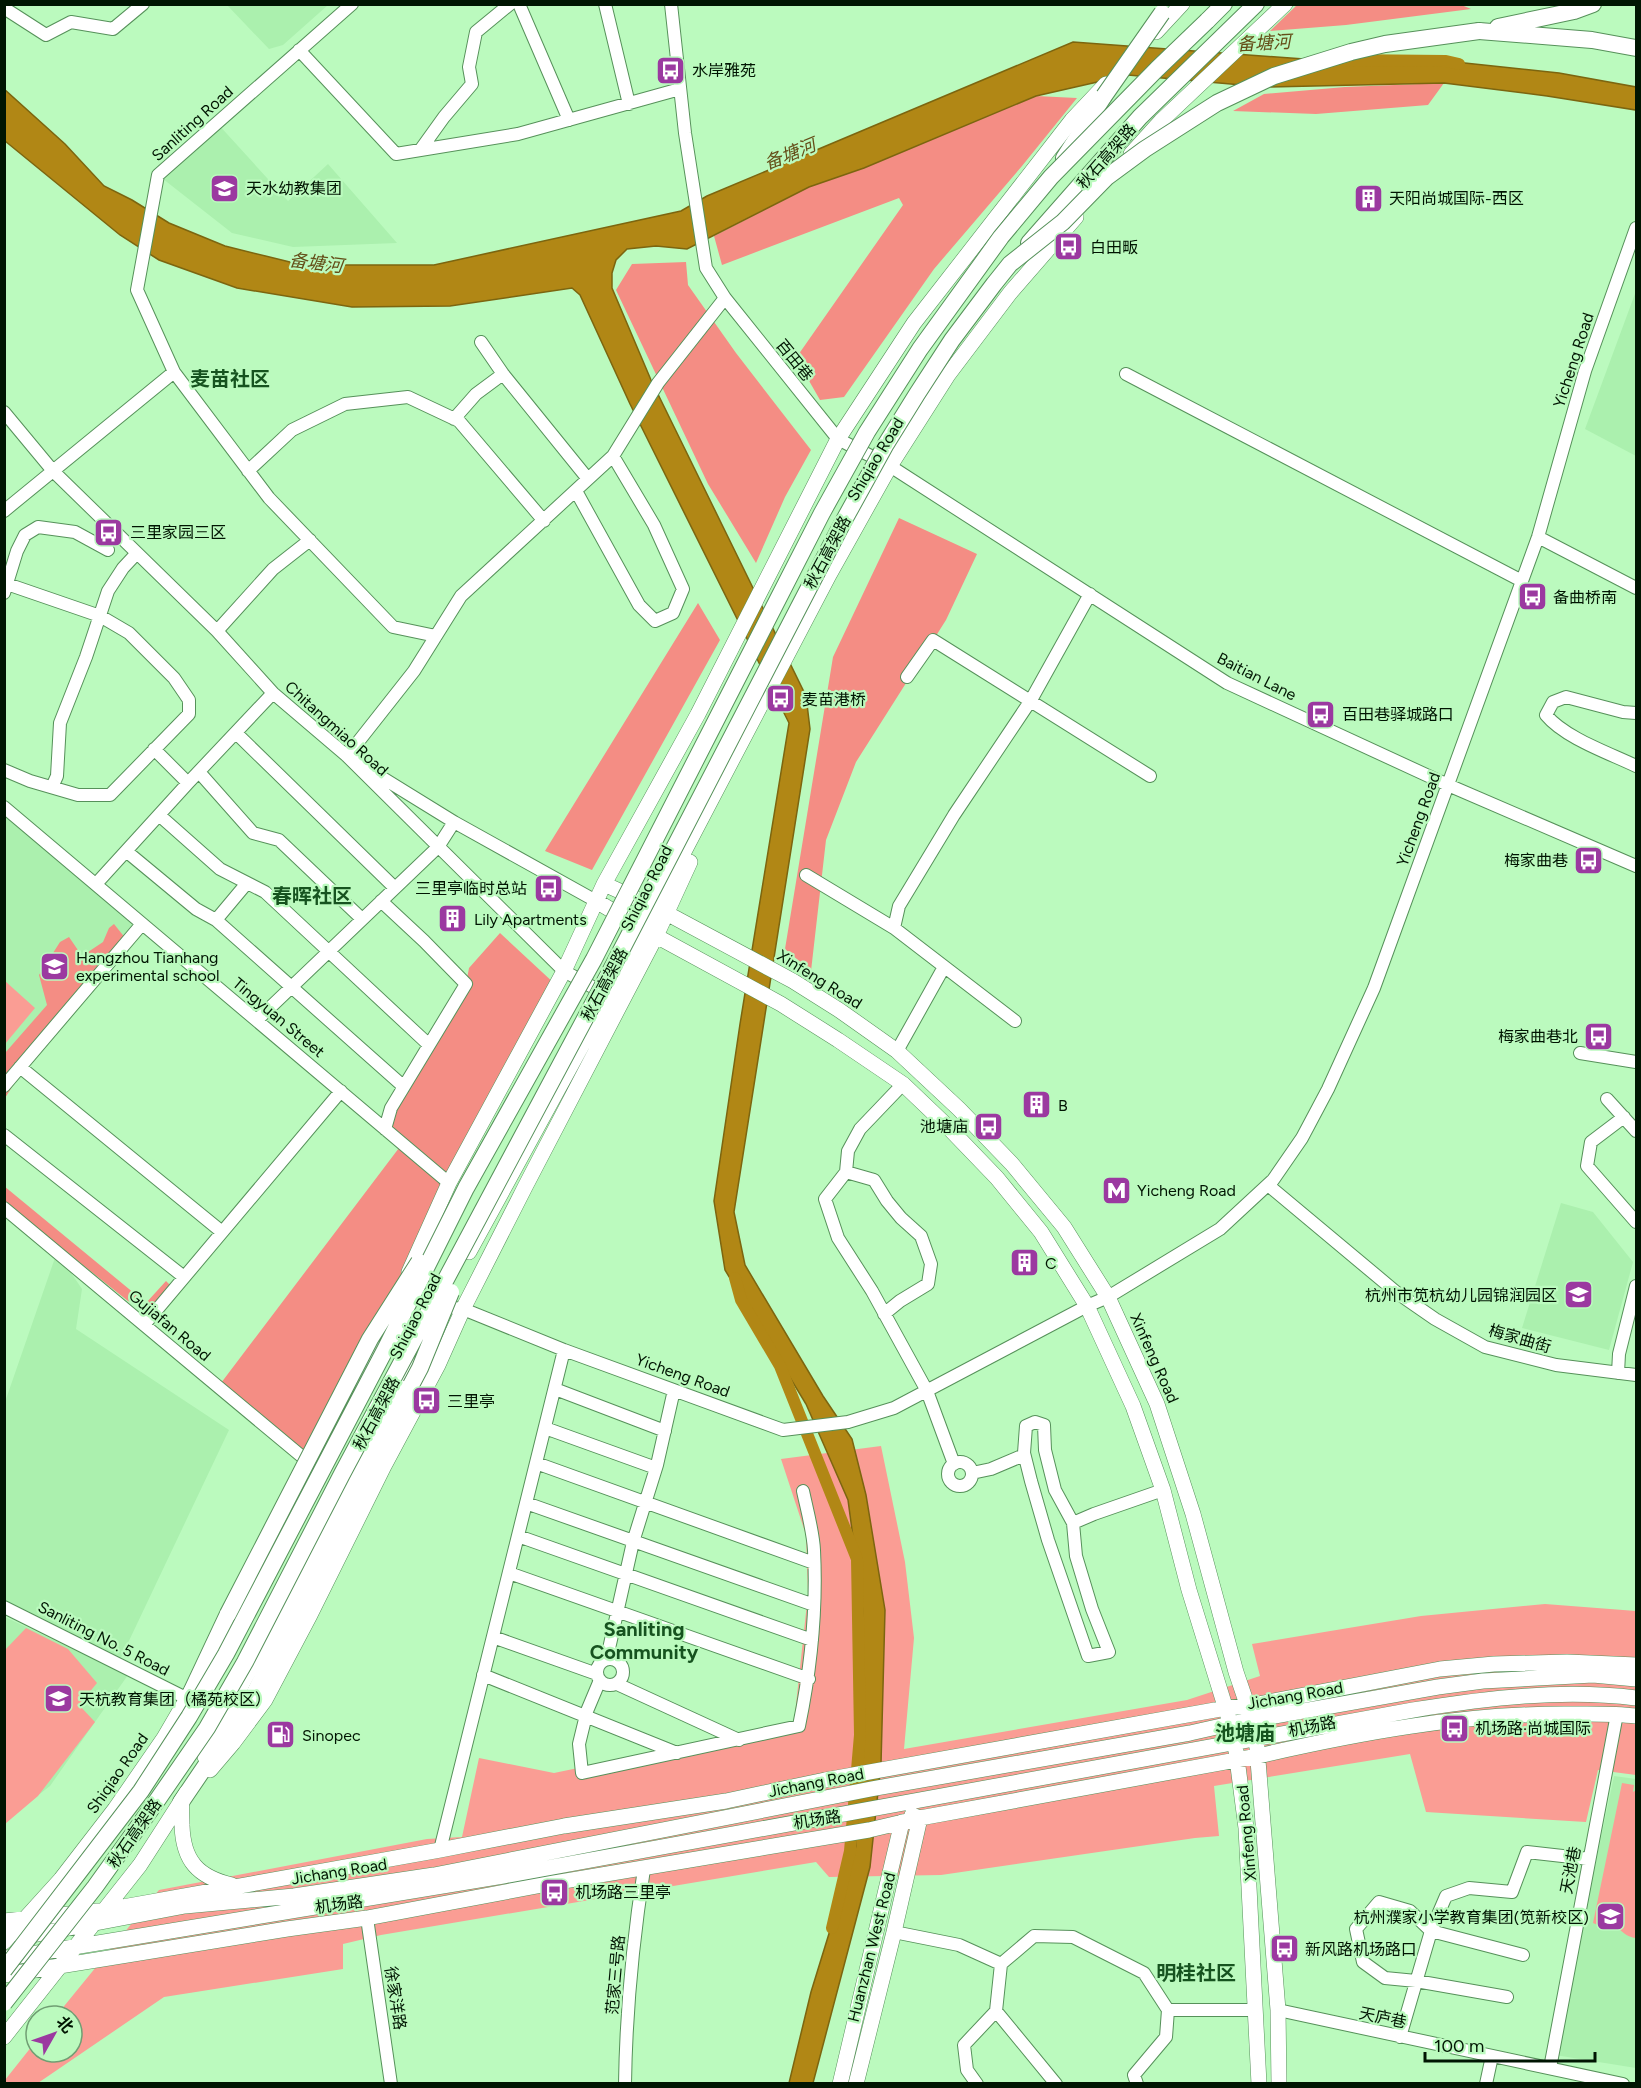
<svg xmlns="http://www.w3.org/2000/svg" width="1641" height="2088" font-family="Figtree,'Noto Sans SC',sans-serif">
<rect width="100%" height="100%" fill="#bbfabe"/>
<path fill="#abf0ae" d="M 227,5 L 328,5 L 283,45 L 269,49 Z
M 217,123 L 288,201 L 328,164 L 397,243 L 293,247 L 232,233 L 158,175 Z
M 1636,291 L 1636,456 L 1585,429 Z
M 5,807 L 142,924 L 5,1086 Z
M 1561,1203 L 1593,1212 L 1633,1262 L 1609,1350 L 1522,1328 Z
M 57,1252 L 82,1289 L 76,1329 L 229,1430 L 118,1664 L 5,1607 L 5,1402 Z
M 5,1617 L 128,1675 L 50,1786 L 5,1821 Z
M 1614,1776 L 1636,1779 L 1636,2068 L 1555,2055 Z"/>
<path fill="#fa9d94" d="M 5,981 L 35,1008 L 5,1044 Z
M 881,1446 L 905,1562 L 914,1638 L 904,1749 L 1187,1700 L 1260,1676 L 1252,1644 L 1421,1616 L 1545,1604 L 1636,1611 L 1636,1775 L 1598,1770 L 1586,1822 L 1426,1812 L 1410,1754 L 1214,1786 L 1219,1836 L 1195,1838 L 941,1875 L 829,1877 L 816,1862 L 381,1935 L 343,1944 L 343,1969 L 164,1997 L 38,2083 L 5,2084 L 5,2080 L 36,2041 L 36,2052 L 72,2052 L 72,2016 L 56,2016 L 159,1890 L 427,1839 L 462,1837 L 479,1758 L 554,1773 L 794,1723 L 808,1594 L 806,1535 L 781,1459 Z
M 26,1628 L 68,1649 L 97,1683 L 79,1705 L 95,1722 L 38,1796 L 5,1824 L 5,1650 Z
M 1622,1783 L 1634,1785 L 1633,1792 L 1636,1790 L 1636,1938 C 1623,1937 1615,1924 1607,1914 L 1603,1927 L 1593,1923 Z"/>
<path fill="#f48d84" d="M 1459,4 L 1471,9 L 1346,25 L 1270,31 L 1297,5 Z
M 1444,83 L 1428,105 L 1316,114 L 1233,111 L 1264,94 L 1345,87 Z
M 1036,96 L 1077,98 L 1022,166 L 934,269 L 844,397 L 820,400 L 796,358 L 903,205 L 899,198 L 722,265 L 714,236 L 809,187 L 864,168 Z
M 686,262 L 688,285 L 736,353 L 811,450 L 785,497 L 756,563 L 708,484 L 616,290 L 632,264 Z
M 899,518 L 977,554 L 946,620 L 856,762 L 826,840 L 811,971 L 785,949 L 833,657 Z
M 698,603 L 720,640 L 592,870 L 545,851 Z
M 114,924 L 130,944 L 19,1076 L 5,1098 L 5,1053 L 47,1005 L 39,975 L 60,942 L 69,937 L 82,956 L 103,942 L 109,928 Z
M 500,933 L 556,985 L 303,1458 L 218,1387 L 402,1144 L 385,1129 L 466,984 L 469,968 Z
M 4,1186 L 146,1303 L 166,1281 L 170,1285 L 148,1310 L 128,1301 L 5,1203 Z"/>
<path fill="#b18715" stroke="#7c650f" stroke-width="1.5" d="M 1073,42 L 1304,59 L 1446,61 L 1559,73 L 1636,87 L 1636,110 L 1547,96 L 1444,83 L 1265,87 L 1128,75 L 1036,96 L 864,168 L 809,187 L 687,249 L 656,246 L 627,249 L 616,260 L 612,273 L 612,288 L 651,380 L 806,696 L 810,729 L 734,1212 L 745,1265 L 823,1396 L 852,1439 L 866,1495 L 885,1610 L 881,1764 L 870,1867 L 813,2083 L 789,2083 L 811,1992 L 856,1846 L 863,1612 L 848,1500 L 806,1404 L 725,1270 L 714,1201 L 740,1024 L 789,723 L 630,404 L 580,295 L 572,288 L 450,306 L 352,307 L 237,288 L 159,260 L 120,235 L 5,141 L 4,89 L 65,144 L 104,186 L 132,200 L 169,223 L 225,246 L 302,265 L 434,265 L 681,211 L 707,196 Z"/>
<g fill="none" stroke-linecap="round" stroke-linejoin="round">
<path stroke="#b18715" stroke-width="12" d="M 1342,60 L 1446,61 L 1459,64
M 735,1278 L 741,1300 L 780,1366 L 857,1559 L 860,1735 L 850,1851 L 832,1928"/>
<defs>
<path id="minor" d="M 519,4 L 569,120
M 605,4 L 629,104
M 671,4 L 685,133 L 706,268 L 725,298 L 838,439 L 890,466 L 1227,683 L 1448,785 L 1636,866
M 4,8 L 46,35 L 71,22 L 113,29 L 143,4
M 299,50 L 396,154 L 518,134 L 680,89
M 421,149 L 444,117 L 472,84 L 469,67 L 476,32 L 510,4
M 481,342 L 503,374 L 588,479
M 174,372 L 269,498 L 393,627 L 436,636
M 1126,374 L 1522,581
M 4,412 L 53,471 L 217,631 L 273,693 L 347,756 L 564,971 L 605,994
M 454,419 L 476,394 L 503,374
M 248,471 L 292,430 L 345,404 L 408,397 L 459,421 L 544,521
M 576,491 L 639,605 L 655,621 L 673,613 L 683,589 L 654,525 L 613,456
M 4,511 L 174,372 L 137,290 L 158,175 L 352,4
M 1538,537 L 1636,588
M 4,593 L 17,551 L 25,535 L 38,527 L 75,532 L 108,550
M 217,631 L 273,569 L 310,540
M 907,677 L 933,640 L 1150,776
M 1636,713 L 1623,712 L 1566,697 L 1553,702 L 1546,715 C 1565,738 1609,753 1636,766
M 236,733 L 395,888
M 154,749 L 188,783
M 4,770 L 30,781 L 78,795 L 110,795 L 189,714 L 189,700 L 174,678 L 129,633 L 100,616 L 7,584
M 199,772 L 253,833 L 279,840 L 362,919
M 52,787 L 57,776 L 60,723 L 86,657 L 108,591 L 123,568 L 137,553
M 4,807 L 449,1183
M 159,815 L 220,869 L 265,892 L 428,1044
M 126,851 L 196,909 L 216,920 L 403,1086
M 806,875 L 894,928 L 1015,1021
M 96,884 L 188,783 L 273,693
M 381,901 L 424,941 L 466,984 L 391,1108 L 385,1129
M 596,901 L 454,822 L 347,756 L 414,671 L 461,596 L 613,456 L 658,383 L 725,298
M 216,920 L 247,883
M 894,928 L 899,906 L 954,815 L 1031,700 L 1090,594
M 257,1020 L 438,847 L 454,822
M 897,1051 L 944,967
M 1580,1053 L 1636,1062
M 20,1067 L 222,1232
M 903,1084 L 860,1129 L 848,1151 L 846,1172 L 825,1199 L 838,1238 L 872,1291 L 927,1391 L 954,1464
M 4,1086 L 142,924
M 1607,1099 L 1636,1131
M 1624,1117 L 1591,1142 L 1587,1166 L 1636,1222
M 4,1135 L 184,1277
M 846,1172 L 874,1180 L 887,1201 L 901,1218 L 921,1236 L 931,1264 L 928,1284 L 900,1301 L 884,1314
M 1268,1185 L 1396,1292 L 1435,1319 L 1485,1347 L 1556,1365 L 1636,1375
M 4,1208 L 312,1465
M 454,1308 L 463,1309 L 564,1350 L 783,1430 L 848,1422 L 894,1408 L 1087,1306 L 1108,1297 L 1220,1229 L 1273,1180 L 1302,1138 L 1328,1089 L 1374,988 L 1538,537 L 1585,371 L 1636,228
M 144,1325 L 341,1091
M 1618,1373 L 1619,1354 L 1636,1286
M 555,1389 L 665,1431
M 545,1428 L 656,1468
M948 1474a12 12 0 1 1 24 0a12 12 0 1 1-24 0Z
M 536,1463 L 814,1563
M 972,1473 L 991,1469 L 1024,1455
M 526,1503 L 814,1605
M 1073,1523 L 1076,1556 L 1092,1609 L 1109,1652 L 1088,1656 L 1048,1540 L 1031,1481 L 1024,1453 L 1026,1426 L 1035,1422 L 1044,1425 L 1045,1450 L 1055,1490 L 1073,1523 L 1094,1514 L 1163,1490
M 518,1536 L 812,1640
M 509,1573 L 809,1679
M 4,1607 L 188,1699
M 493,1637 L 597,1674
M597 1672a13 13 0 1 1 26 0a13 13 0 1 1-26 0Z
M 608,1659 L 608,1653 L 633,1542 L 657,1465 L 674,1390
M 483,1675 L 677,1753
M 600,1680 L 587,1711 L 579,1744 L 582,1773 L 799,1726 C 811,1668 817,1609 814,1550 C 813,1531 807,1510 803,1491
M 617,1684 L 739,1740
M 440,1850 L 564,1350
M 367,1918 L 391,2084
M 894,1932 L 959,1945 L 1001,1964
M 1507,1997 L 1416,1981 L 1385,1978 L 1363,1962 L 1356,1929 L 1379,1902 L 1410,1911 L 1431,1931 L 1523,1955
M 1168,2010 L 1256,2010
M 1278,2010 L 1623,2084
M 996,2011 L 1056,2084
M 1400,2037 L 1431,1931 L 1446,1896 L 1469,1888 L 1512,1892 L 1527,1852 L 1589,1859
M 1550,2068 L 1617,1714
M 625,2084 C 626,2012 633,1940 644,1869
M 977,2084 L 967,2070 L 964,2045 L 996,2011 L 1001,1964 L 1034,1936 L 1073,1937 L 1144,1973 L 1168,2010 L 1166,2037 L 1134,2075 L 1137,2084
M 1486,2084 L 1492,2056"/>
<path id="major" d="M 1156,32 L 1182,4
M 1131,154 L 1161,121 L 1285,4
M 604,884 L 655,907 L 793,981 L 839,1010 L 897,1051 L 959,1109 L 1012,1164 L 1064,1227 L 1108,1297 L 1157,1404 L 1193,1514 L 1236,1672 L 1251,1716
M 596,901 L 645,930 L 781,1004 L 838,1040 L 903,1084 L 946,1125 L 997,1178 L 1041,1232 L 1087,1306 L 1133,1406 L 1163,1490 L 1189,1590 L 1228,1716
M 469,1252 L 645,930 L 655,907 L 829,575 L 890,466 L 948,375 L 1010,293 L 1076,217
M 409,1272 L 449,1183 L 564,971 L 604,884 L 698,714 L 838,439 L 914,323 L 1072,120 L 1106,84
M 298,1495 L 386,1324
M 1257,1748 L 1278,2010 L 1279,2084
M 1236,1751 L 1246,1828 L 1259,2084
M 205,1757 L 242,1684 L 351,1483 L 427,1332
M 210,1770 L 233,1743 L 265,1700 L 310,1615 L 384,1466 L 438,1365 L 463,1309 L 525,1187 L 656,936 L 690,862
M 182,1801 C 181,1809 182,1817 182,1825 C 183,1861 198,1877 232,1885
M 4,1921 L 106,1910 L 440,1850 L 564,1826 L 726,1801 L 825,1780 L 1226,1708 L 1248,1706 L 1440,1669 L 1494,1664 L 1567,1662 L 1636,1665
M 22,1937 L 185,1906 L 294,1896 L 434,1875 L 871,1789 L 1190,1733 L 1230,1724 L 1438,1687 L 1483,1681 L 1593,1675 L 1636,1679
M 4,1942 L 61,1879 L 115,1809 L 164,1738 L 192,1690
M 7,1958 L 503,1876 L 1413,1710 C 1487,1698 1562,1689 1636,1698
M 4,1975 L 287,1929 L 367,1918 L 553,1883 L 869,1830 L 920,1818 L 1258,1756 C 1358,1733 1461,1714 1564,1714 C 1588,1714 1612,1713 1636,1716
M 4,2037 L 140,1865 L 187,1792
M 840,2084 L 902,1822
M 856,2084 L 894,1932 L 920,1818 L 912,1815"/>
<path id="highway" d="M 1207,21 L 1224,4
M 1498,27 L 1574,11 L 1593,4
M 1479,31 L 1592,40 L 1636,48
M 1064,158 L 1104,96
M 1029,243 L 1140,117 L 1256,4
M 188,1699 L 228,1614
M 181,1802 L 253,1696 L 411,1385"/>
</defs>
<use href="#minor" stroke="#56915a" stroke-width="14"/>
<use href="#major" stroke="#56915a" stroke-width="16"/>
<use href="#highway" stroke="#56915a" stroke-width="18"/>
<use href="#minor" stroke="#fff" stroke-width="12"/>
<use href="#major" stroke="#fff" stroke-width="15"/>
<use href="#highway" stroke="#fff" stroke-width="16"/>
<defs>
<path id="highway-bridge" d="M 1104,96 L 1162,13
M 411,1385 L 420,1368 L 451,1292
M 228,1614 L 370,1339 L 419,1262
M 4,1970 L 141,1791 L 189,1717 L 226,1654 L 385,1350 L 466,1188 L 594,959 L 822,513 L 867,432 L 920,349 L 1001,237 L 1051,177 L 1157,69 L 1207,21
M 4,2003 L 95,1887 L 156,1802 L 207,1728 L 245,1662 L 342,1474 L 611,970 L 843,522 L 886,444 L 917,394 L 952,340 L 994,284 L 1010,264 L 1063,222 L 1107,177 L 1145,149 L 1217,103 L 1274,76 L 1351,52 L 1385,44 L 1479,31"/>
</defs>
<use href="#highway-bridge" stroke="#56915a" stroke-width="18" stroke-linecap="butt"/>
<use href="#highway-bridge" stroke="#fff" stroke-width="16"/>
</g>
<defs>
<symbol id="bus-square" viewBox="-11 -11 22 22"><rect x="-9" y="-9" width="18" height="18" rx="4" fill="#9b39a0" stroke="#bbfabe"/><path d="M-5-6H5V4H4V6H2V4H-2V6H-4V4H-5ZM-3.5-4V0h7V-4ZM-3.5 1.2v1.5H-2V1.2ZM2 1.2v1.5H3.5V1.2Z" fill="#fff"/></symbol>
<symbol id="school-square" viewBox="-11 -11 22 22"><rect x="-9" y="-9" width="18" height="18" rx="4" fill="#9b39a0" stroke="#bbfabe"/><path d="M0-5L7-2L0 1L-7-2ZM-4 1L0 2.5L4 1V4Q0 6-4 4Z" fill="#fff"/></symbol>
<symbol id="building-square" viewBox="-11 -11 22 22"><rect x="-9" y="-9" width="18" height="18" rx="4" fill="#9b39a0" stroke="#bbfabe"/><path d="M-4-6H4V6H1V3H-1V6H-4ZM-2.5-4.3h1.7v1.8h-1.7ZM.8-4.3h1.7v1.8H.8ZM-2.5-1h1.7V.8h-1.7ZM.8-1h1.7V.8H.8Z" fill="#fff"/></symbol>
<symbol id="metro-square" viewBox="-11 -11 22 22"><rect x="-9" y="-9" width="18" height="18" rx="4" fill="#9b39a0" stroke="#bbfabe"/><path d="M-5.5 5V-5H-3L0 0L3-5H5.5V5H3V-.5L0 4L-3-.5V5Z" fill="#fff"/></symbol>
<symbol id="fuel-square" viewBox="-11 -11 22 22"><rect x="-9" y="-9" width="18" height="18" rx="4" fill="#9b39a0" stroke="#bbfabe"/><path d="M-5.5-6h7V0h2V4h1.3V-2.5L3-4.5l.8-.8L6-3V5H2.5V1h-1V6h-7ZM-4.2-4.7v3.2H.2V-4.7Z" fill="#fff"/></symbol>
</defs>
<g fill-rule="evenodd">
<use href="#bus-square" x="654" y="54" width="33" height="33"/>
<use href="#school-square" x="208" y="172" width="33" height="33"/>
<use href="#building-square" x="1352" y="182" width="33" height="33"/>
<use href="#bus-square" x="1052" y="230" width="33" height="33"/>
<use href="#bus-square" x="92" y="516" width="33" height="33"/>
<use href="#bus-square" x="1516" y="580" width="33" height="33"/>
<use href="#bus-square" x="764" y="682" width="33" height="33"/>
<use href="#bus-square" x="1304" y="698" width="33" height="33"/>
<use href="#bus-square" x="1572" y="844" width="33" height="33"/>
<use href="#bus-square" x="532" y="872" width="33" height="33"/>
<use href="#building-square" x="436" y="902" width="33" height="33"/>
<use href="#school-square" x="38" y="950" width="33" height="33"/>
<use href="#bus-square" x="1582" y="1020" width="33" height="33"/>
<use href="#building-square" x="1020" y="1088" width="33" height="33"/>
<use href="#bus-square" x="972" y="1110" width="33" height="33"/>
<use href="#metro-square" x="1100" y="1174" width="33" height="33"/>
<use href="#building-square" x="1008" y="1246" width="33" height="33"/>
<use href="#school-square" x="1562" y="1278" width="33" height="33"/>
<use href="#bus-square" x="410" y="1384" width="33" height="33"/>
<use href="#school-square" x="42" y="1682" width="33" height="33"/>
<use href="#bus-square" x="1438" y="1712" width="33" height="33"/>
<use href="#fuel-square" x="264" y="1718" width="33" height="33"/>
<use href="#bus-square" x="538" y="1876" width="33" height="33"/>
<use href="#school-square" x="1594" y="1900" width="33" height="33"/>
<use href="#bus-square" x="1268" y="1932" width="33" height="33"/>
</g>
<g text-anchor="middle" stroke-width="4.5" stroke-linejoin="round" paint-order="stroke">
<g font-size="16" fill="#001502" stroke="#bbfabe" text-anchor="start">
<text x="692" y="76">水岸雅苑</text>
<text x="246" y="194">天水幼教集团</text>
<text x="1389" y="204">天阳尚城国际-西区</text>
<text x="1090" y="253">白田畈</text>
<text x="130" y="538">三里家园三区</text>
<text x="1553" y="603">备曲桥南</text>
<text x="802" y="705">麦苗港桥</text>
<text x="1342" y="720">百田巷驿城路口</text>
<text x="1568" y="866" text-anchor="end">梅家曲巷</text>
<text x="527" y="894" text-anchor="end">三里亭临时总站</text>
<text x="474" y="925">Lily Apartments</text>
<text x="76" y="963">Hangzhou Tianhang<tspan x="76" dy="18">experimental school</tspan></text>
<text x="1578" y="1042" text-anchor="end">梅家曲巷北</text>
<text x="1058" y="1111">B</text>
<text x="968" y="1132" text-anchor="end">池塘庙</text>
<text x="1137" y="1196">Yicheng Road</text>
<text x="1045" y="1269">C</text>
<text x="1557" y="1301" text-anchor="end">杭州市笕杭幼儿园锦润园区</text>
<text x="447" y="1407">三里亭</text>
<text x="79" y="1705">天杭教育集团（橘苑校区）</text>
<text x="1475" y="1734">机场路·尚城国际</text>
<text x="302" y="1741">Sinopec</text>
<text x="575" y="1898">机场路三里亭</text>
<text x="1589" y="1923" text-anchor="end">杭州濮家小学教育集团(笕新校区)</text>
<text x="1305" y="1955">新风路机场路口</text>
</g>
<g font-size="16" fill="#001502" stroke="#bbfabe">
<text transform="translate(192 123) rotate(-42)" y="6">Sanliting Road</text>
<text transform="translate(1106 156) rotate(-49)" y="6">秋石高架路</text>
<text transform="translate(795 360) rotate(51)" y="6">百田巷</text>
<text transform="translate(1573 360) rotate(-72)" y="6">Yicheng Road</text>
<text transform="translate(875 459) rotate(-59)" y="6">Shiqiao Road</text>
<text transform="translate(827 552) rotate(-62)" y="6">秋石高架路</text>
<text transform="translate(1257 676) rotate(27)" y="6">Baitian Lane</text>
<text transform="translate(337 728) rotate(42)" y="6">Chitangmiao Road</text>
<text transform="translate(1418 819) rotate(-70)" y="6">Yicheng Road</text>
<text transform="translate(646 888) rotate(-63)" y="6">Shiqiao Road</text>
<text transform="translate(820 979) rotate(32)" y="6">Xinfeng Road</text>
<text transform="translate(604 984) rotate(-62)" y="6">秋石高架路</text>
<text transform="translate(279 1017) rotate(40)" y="6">Tingyuan Street</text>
<text transform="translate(415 1316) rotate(-63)" y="6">Shiqiao Road</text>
<text transform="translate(170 1325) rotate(40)" y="6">Gujiafan Road</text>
<text transform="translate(1520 1338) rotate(16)" y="6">梅家曲街</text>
<text transform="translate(1155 1358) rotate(66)" y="6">Xinfeng Road</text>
<text transform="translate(683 1375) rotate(20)" y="6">Yicheng Road</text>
<text transform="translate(376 1413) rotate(-62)" y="6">秋石高架路</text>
<text transform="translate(104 1638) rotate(27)" y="6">Sanliting No. 5 Road</text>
<text transform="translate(1295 1695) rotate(-10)" y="6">Jichang Road</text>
<text transform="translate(1312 1726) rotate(-11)" y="6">机场路</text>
<text transform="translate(117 1773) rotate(-55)" y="6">Shiqiao Road</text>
<text transform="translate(816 1782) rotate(-11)" y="6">Jichang Road</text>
<text transform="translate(817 1819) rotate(-9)" y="6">机场路</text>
<text transform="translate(134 1833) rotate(-55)" y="6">秋石高架路</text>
<text transform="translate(1246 1833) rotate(-95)" y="6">Xinfeng Road</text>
<text transform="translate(1570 1870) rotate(-79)" y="6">天池巷</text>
<text transform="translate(339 1871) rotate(-9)" y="6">Jichang Road</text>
<text transform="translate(339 1904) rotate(-8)" y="6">机场路</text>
<text transform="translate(871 1947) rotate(-76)" y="6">Huanzhan West Road</text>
<text transform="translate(615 1975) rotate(-85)" y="6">范家三号路</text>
<text transform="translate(396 1998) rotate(81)" y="6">徐家洋路</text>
<text transform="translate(1383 2017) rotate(12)" y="6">天庐巷</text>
</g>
<g font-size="18" font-style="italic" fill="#644e18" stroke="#bbfabe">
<text transform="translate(1264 43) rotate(-3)" y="6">备塘河</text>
<text transform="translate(790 154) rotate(-22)" y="6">备塘河</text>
<text transform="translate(316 263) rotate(7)" y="6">备塘河</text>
</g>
<g font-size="20" font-weight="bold" fill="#16531f" stroke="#bbfabe">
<text x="230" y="386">麦苗社区</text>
<text x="312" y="903">春晖社区</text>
<text x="644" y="1636">Sanliting<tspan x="644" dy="23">Community</tspan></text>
<text x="1245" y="1740">池塘庙</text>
<text x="1196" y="1980">明桂社区</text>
</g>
</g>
<rect width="1641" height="2088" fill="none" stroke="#001502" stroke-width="12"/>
<g transform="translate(54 2034) rotate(50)"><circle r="28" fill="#bbfabe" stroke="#709e73" stroke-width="1.5"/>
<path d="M0-4.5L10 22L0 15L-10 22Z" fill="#9b39a0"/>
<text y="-9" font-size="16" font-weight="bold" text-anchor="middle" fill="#001502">北</text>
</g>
<path d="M1425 2052v9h170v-9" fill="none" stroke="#001502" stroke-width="3"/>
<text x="1434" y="2052" font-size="18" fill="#001502" stroke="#bbfabe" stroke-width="4.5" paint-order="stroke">100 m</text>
</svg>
